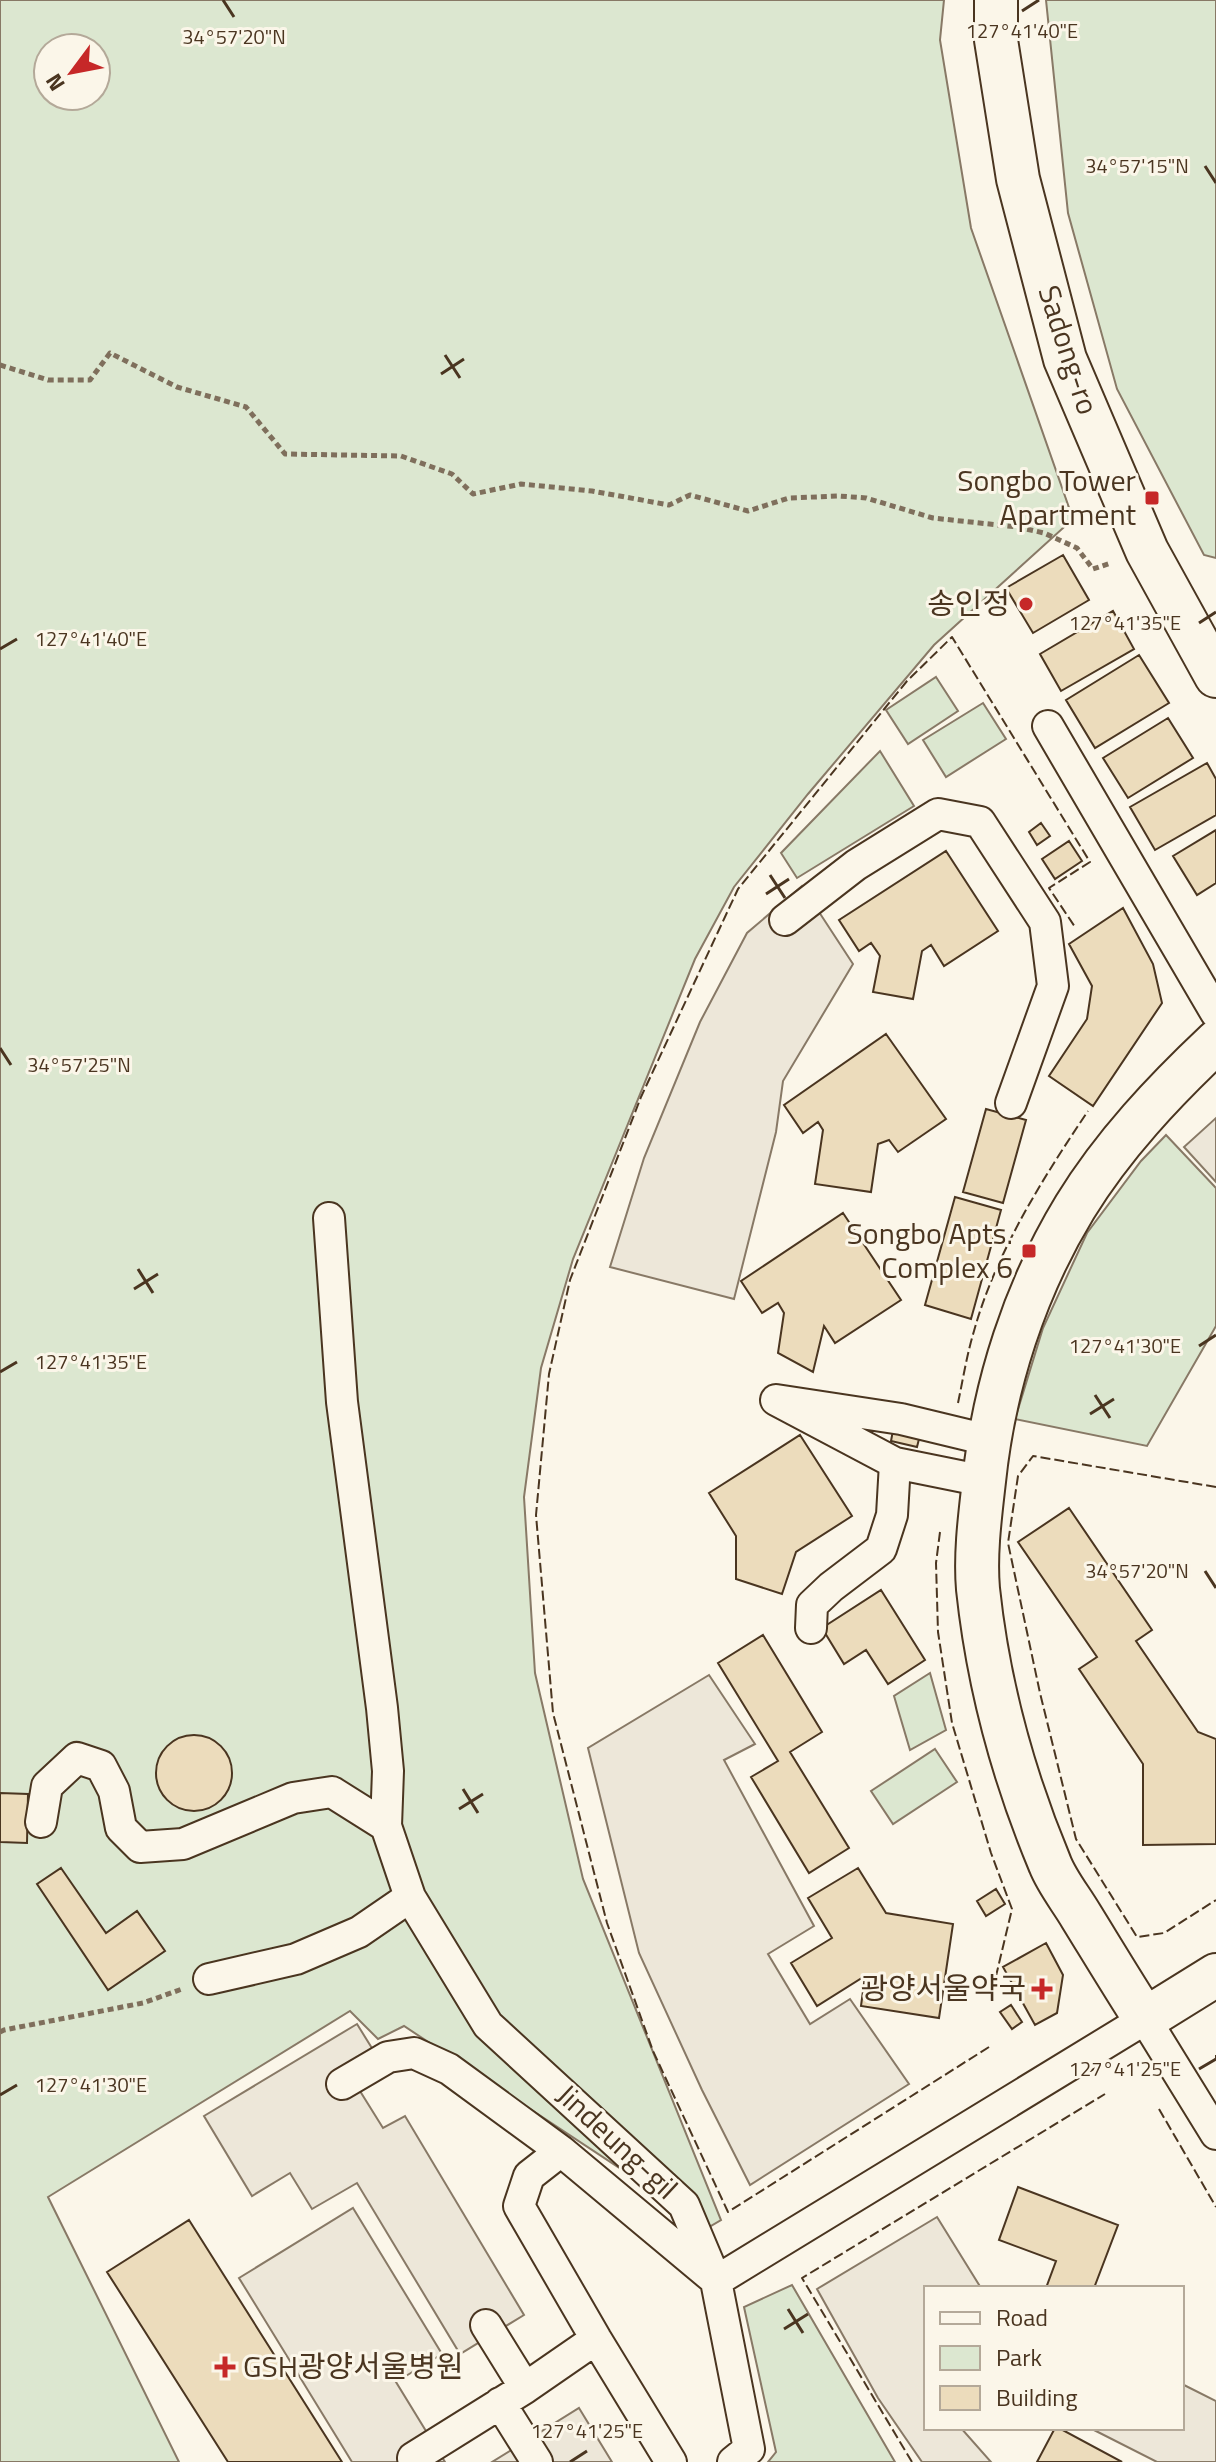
<svg xmlns="http://www.w3.org/2000/svg" width="1216" height="2462" font-family="'Titillium Web','Noto Sans KR',sans-serif">
<rect width="100%" height="100%" fill="#fbf6e9"/>
<path fill="#dce7d0" stroke="#887966" stroke-width="2" fill-rule="evenodd" d="M 0,0 L 944,0 L 940,40 L 971,228 L 1073,519 L 934,645 L 808,794 L 734,887 L 695,959 L 573,1259 L 541,1368 L 524,1497 L 535,1673 L 583,1879 L 721,2220 L 709,2227 L 404,2026 L 378,2039 L 350,2011 L 48,2197 L 179,2462 L 0,2462 ZM 48,48 L 96,48 L 96,96 L 48,96 Z
M 1046,0 L 1216,0 L 1216,558 L 1204,555 L 1117,389 L 1068,213 Z
M 936,677 L 958,711 L 908,744 L 886,710 Z
M 983,703 L 1006,739 L 946,777 L 923,740 Z
M 880,751 L 914,806 L 797,878 L 781,853 Z
M 1166,1135 L 1216,1188 L 1216,1326 L 1147,1446 L 1015,1419 L 1043,1328 L 1087,1233 L 1141,1161 Z
M 930,1673 L 946,1730 L 910,1750 L 894,1696 Z
M 935,1749 L 957,1782 L 893,1824 L 871,1791 Z
M 792,2285 L 895,2462 L 768,2462 L 776,2452 L 744,2307 Z"/>
<path fill="#ede7d9" stroke="#887966" stroke-width="2" d="M 802,886 L 853,964 L 783,1081 L 776,1132 L 734,1299 L 610,1267 L 644,1158 L 700,1022 L 747,933 Z
M 1216,1118 L 1216,1182 L 1184,1147 Z
M 709,1675 L 755,1744 L 724,1760 L 814,1926 L 768,1954 L 810,2024 L 850,1999 L 909,2084 L 750,2185 L 702,2090 L 639,1953 L 588,1748 Z
M 357,2024 L 383,2066 L 355,2083 L 383,2128 L 405,2116 L 524,2315 L 460,2354 L 357,2183 L 312,2209 L 290,2173 L 252,2196 L 204,2116 Z
M 353,2208 L 442,2354 L 396,2382 L 445,2462 L 352,2462 L 239,2278 Z
M 937,2217 L 981,2288 L 926,2288 L 926,2428 L 961,2428 L 991,2462 L 922,2462 L 878,2398 L 817,2289 Z
M 1182,2384 L 1216,2401 L 1216,2462 L 1157,2462 L 1090,2428 L 1182,2428 Z
M 579,2408 L 612,2462 L 492,2462 Z"/>
<path fill="#ecdcbc" stroke="#4a3520" stroke-width="2" d="M 1063,555 L 1089,600 L 1033,633 L 1006,588 Z
M 1113,611 L 1134,649 L 1061,691 L 1040,654 Z
M 1139,655 L 1169,703 L 1095,748 L 1066,700 Z
M 1168,718 L 1193,758 L 1128,798 L 1103,758 Z
M 1207,763 L 1216,779 L 1216,815 L 1155,850 L 1130,807 Z
M 1041,823 L 1050,836 L 1037,845 L 1029,832 Z
M 1216,830 L 1216,883 L 1197,895 L 1173,856 Z
M 1069,841 L 1082,861 L 1055,879 L 1042,859 Z
M 946,851 L 998,931 L 944,966 L 931,945 L 922,951 L 913,999 L 873,992 L 880,956 L 871,943 L 859,951 L 839,920 Z
M 1123,908 L 1153,964 L 1162,1003 L 1093,1106 L 1049,1076 L 1087,1019 L 1092,986 L 1069,944 Z
M 886,1034 L 946,1119 L 898,1152 L 889,1140 L 878,1144 L 871,1192 L 815,1184 L 823,1130 L 818,1122 L 803,1133 L 784,1105 Z
M 986,1109 L 1026,1120 L 1003,1203 L 963,1192 Z
M 955,1197 L 1001,1210 L 971,1319 L 925,1305 Z
M 843,1213 L 901,1300 L 835,1343 L 824,1326 L 813,1372 L 778,1353 L 784,1313 L 778,1303 L 762,1313 L 741,1281 Z
M 894,1425 L 921,1431 L 917,1447 L 891,1441 Z
M 800,1435 L 852,1516 L 796,1552 L 782,1594 L 736,1579 L 736,1536 L 709,1493 Z
M 1069,1508 L 1152,1630 L 1136,1641 L 1198,1732 L 1216,1739 L 1216,1844 L 1143,1845 L 1143,1764 L 1079,1669 L 1097,1657 L 1018,1542 Z
M 881,1590 L 925,1660 L 888,1684 L 866,1650 L 844,1664 L 822,1628 Z
M 763,1635 L 822,1732 L 790,1752 L 849,1848 L 809,1873 L 751,1777 L 778,1761 L 718,1663 Z
M156 1773a38 38 0 1 1 76 0a38 38 0 1 1-76 0Z
M 0,1793 L 28,1794 L 27,1843 L 0,1842 Z
M 61,1868 L 106,1933 L 137,1911 L 165,1951 L 108,1990 L 37,1884 Z
M 858,1868 L 886,1913 L 953,1924 L 939,2018 L 861,2006 L 865,1976 L 817,2006 L 791,1963 L 832,1938 L 808,1898 Z
M 996,1889 L 1005,1904 L 986,1916 L 977,1901 Z
M 1046,1943 L 1063,1975 L 1057,2013 L 1035,2025 L 1003,1967 Z
M 1011,2005 L 1022,2022 L 1012,2029 L 1000,2012 Z
M 1018,2187 L 1118,2225 L 1094,2288 L 1046,2288 L 1056,2261 L 999,2240 Z
M 189,2220 L 342,2462 L 228,2462 L 107,2272 Z
M 1055,2428 L 1059,2428 L 1122,2462 L 1037,2462 Z"/>
<g fill="none" stroke-linecap="round" stroke-linejoin="round">
<defs>
<path id="street" d="M 1048,726 L 1216,1013
M 785,920 L 856,865 L 938,814 L 980,822 L 1045,922 L 1053,986 L 1011,1103
M 329,1218 L 342,1402 L 382,1708 L 388,1771 L 386,1826 L 410,1897
M 984,1481 L 895,1463 L 776,1400 L 901,1419 L 988,1440
M 811,1628 L 812,1605 L 831,1587 L 881,1549 L 892,1515 L 895,1463
M 41,1822 L 47,1786 L 77,1758 L 101,1766 L 114,1791 L 121,1828 L 140,1847 L 183,1844 L 293,1798 L 332,1792 L 386,1826
M 209,1979 L 296,1959 L 359,1932 L 410,1897 L 488,2025 L 684,2205 L 716,2281 L 749,2449 L 733,2462
M 342,2084 L 388,2057 L 414,2053 L 449,2069 L 561,2151
M 716,2281 L 1145,2019 L 1216,2134
M 486,2325 L 525,2388
M 500,2403 L 537,2462
M 413,2458 L 525,2388 L 596,2339
M 671,2462 L 596,2339 L 519,2206 L 529,2176 L 561,2151 L 712,2277"/>
<path id="secondary" d="M 996,0 L 996,40 L 1018,179 L 1065,359 L 1147,551 L 1216,676
M 1216,1042 C 1164,1091 1113,1145 1075,1207 C 1025,1289 994,1385 984,1481 C 980,1516 975,1554 978,1589 C 988,1683 1014,1778 1050,1864 C 1057,1882 1071,1899 1081,1916 C 1102,1950 1123,1985 1145,2019 L 1216,1975"/>
</defs>
<use href="#street" stroke="#4a3520" stroke-width="34"/>
<use href="#secondary" stroke="#4a3520" stroke-width="46"/>
<path stroke="#7f6f5c" stroke-width="5" stroke-dasharray="6 4" stroke-linecap="butt" d="M 0,365 L 48,380 L 90,380 L 110,353 L 177,387 L 246,407 L 285,454 L 401,456 L 452,474 L 473,494 L 521,484 L 592,491 L 669,505 L 690,495 L 748,511 L 789,498 L 839,496 L 866,498 L 933,518 L 1017,527 L 1044,533 L 1077,548 L 1093,569 L 1111,563
M 0,2032 L 4,2030 L 143,2003 L 182,1989"/>
<use href="#street" stroke="#fbf6e9" stroke-width="30"/>
<use href="#secondary" stroke="#fbf6e9" stroke-width="42"/>
<path stroke="#4a3520" stroke-width="2" stroke-dasharray="10 4" stroke-linecap="butt" d="M 958,1403 C 963,1379 967,1354 974,1331 C 996,1252 1043,1178 1088,1111
M 1216,1487 L 1033,1456 L 1018,1476 L 1008,1543 L 1040,1693 L 1076,1839 L 1137,1937 L 1164,1933 L 1216,1900
M 940,1532 L 936,1563 L 938,1632 L 952,1723 L 991,1853 L 1012,1909 L 996,1976
M 989,2047 L 728,2212 L 653,2051 L 607,1923 L 553,1713 L 536,1515 L 549,1374 L 570,1280 L 641,1097 L 738,889 L 907,681 L 952,637 L 1090,862 L 1049,888 L 1075,927
M 1216,2055 L 1216,2059
M 1159,2109 L 1216,2207
M 912,2462 L 802,2278 L 1105,2094"/>
</g>
<path fill="none" stroke="#4a3520" stroke-width="3" d="M 223,0 L 234,17M 1022,11 L 1039,0M 1205,166 L 1216,183M 445,355 L 460,378M 441,374 L 464,359M 1199,623 L 1216,612M 0,649 L 17,639M 770,875 L 785,898M 766,894 L 789,879M 0,1048 L 11,1065M 138,1269 L 153,1293M 134,1289 L 158,1274M 1199,1346 L 1216,1335M 0,1372 L 17,1362M 1095,1395 L 1110,1418M 1090,1414 L 1114,1399M 1205,1571 L 1216,1588M 463,1789 L 478,1813M 459,1809 L 483,1794M 1199,2069 L 1216,2059M 0,2095 L 17,2085M 788,2309 L 803,2333M 784,2329 L 808,2314M 570,2462 L 587,2451"/>
<g fill="#c62828" stroke="#fbf6e9" stroke-width="3">
<rect x="1144" y="490" width="16" height="16" rx="4"/>
<circle cx="1026" cy="604" r="8"/>
<rect x="1021" y="1243" width="16" height="16" rx="4"/>
<path d="M1038 1977h8v8h8v8h-8v8h-8v-8h-8v-8h8z"/>
<path d="M221 2355h8v8h8v8h-8v8h-8v-8h-8v-8h8z"/>
</g>
<g text-anchor="middle" stroke-width="6" stroke-linejoin="round" paint-order="stroke">
<g font-size="30" fill="#4a3520" stroke="#fbf6e9">
<text transform="translate(1068 350) rotate(72)" y="10">Sadong-ro</text>
<text transform="translate(617 2142) rotate(43)" y="10">Jindeung-gil</text>
</g>
<g font-size="30" fill="#4a3520" stroke="#fbf6e9" text-anchor="end">
<text x="1136" y="491">Songbo Tower<tspan x="1136" dy="34">Apartment</tspan></text>
<text x="1010" y="614">송인정</text>
<text x="1013" y="1244">Songbo Apts.<tspan x="1013" dy="34">Complex 6</tspan></text>
<text x="1026" y="1999">광양서울약국</text>
<text x="243" y="2377" text-anchor="start">GSH광양서울병원</text>
</g>
</g>
<g font-size="20" text-anchor="middle" fill="#4a3520" stroke="#fbf6e9" stroke-width="6" stroke-linejoin="round" paint-order="stroke">
<text x="1022" y="38">127°41'40"E</text>
<text x="234" y="44">34°57'20"N</text>
<text x="1137" y="173">34°57'15"N</text>
<text x="1125" y="630">127°41'35"E</text>
<text x="91" y="646">127°41'40"E</text>
<text x="79" y="1072">34°57'25"N</text>
<text x="1125" y="1353">127°41'30"E</text>
<text x="91" y="1369">127°41'35"E</text>
<text x="1137" y="1578">34°57'20"N</text>
<text x="1125" y="2076">127°41'25"E</text>
<text x="91" y="2092">127°41'30"E</text>
<text x="587" y="2438">127°41'25"E</text>
</g>
<rect x="924" y="2286" width="260" height="144" fill="#fbf6e9" stroke="#b4a999" stroke-width="2"/>
<rect x="940" y="2312" width="40" height="12" fill="#fbf6e9" stroke="#b4a999" stroke-width="2"/>
<text x="996" y="2326" font-size="24" fill="#4a3520">Road</text>
<rect x="940" y="2346" width="40" height="24" fill="#dce7d0" stroke="#b4a999" stroke-width="2"/>
<text x="996" y="2366" font-size="24" fill="#4a3520">Park</text>
<rect x="940" y="2386" width="40" height="24" fill="#ecdcbc" stroke="#b4a999" stroke-width="2"/>
<text x="996" y="2406" font-size="24" fill="#4a3520">Building</text>
<g transform="translate(72 72) rotate(238)"><circle r="38" fill="#fbf6e9" stroke="#b4a999" stroke-width="2"/>
<path d="M0-6L14 30L0 20L-14 30Z" fill="#c62828"/>
<text y="-12" font-size="22" font-weight="bold" text-anchor="middle" fill="#4a3520">N</text>
</g>
</svg>
